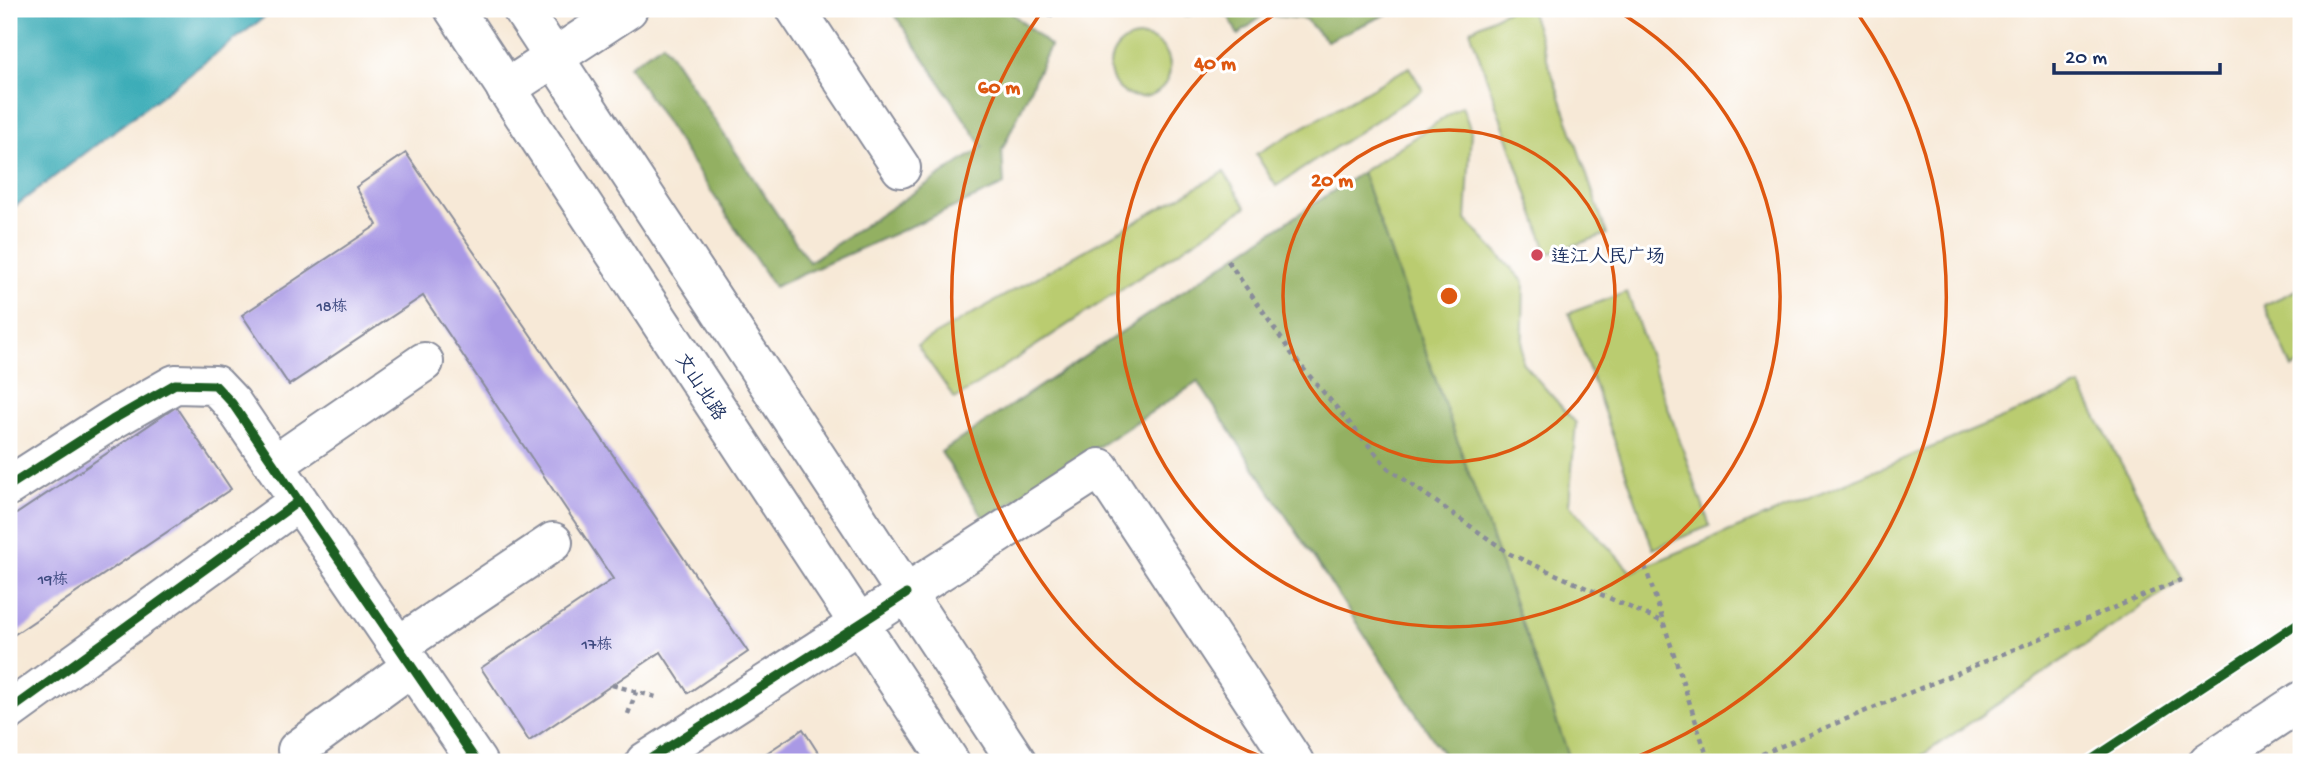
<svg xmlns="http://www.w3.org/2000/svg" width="2310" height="771" font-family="'Gochi Hand','LXGW WenKai TC',sans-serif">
<rect width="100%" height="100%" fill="#fff"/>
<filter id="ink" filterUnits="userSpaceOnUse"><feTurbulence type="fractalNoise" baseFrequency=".0143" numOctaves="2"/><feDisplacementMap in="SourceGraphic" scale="14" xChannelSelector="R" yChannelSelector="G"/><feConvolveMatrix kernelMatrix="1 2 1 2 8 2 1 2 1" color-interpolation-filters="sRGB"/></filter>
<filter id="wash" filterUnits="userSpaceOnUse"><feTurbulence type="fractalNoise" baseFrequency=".00686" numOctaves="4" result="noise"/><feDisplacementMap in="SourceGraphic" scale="28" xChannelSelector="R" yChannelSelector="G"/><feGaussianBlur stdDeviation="1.57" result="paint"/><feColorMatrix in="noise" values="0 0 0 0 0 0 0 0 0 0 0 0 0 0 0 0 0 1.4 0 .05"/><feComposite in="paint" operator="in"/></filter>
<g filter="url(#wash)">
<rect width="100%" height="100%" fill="#f7e9d7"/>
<path fill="#bacc6f" stroke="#6a7e66" stroke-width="2" d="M 1510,9 L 1530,9 L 1607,234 L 1548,254 L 1470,30 Z
M1110 67a30 30 0 1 1 60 0a30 30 0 1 1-60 0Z
M 1409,67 L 1423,90 L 1276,186 L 1256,154 Z
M 1462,106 L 1471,131 L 1466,220 L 1524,282 L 1522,362 L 1576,423 L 1569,504 L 1631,572 L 2080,386 L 2183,579 L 1912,762 L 1571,762 L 1362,172 Z
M 1224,172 L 1246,207 L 955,399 L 917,345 Z
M 2301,288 L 2301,364 L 2292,368 L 2264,305 Z
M 1627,292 L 1710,526 L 1653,549 L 1569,313 Z"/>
<path fill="#93b062" stroke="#577060" stroke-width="2" d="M 891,9 L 1007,9 L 1050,46 L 1002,150 L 1004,185 L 774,287 L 629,66 L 663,43 L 809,262 L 983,147 Z
M 1180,9 L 1398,9 L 1327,41 L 1305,19 L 1263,15 L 1238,35 L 1229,17 L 1208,9 L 1185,16 Z
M 1362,172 L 1571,762 L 1448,762 L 1198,382 L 985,520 L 941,452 Z"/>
<path fill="#3dadb8" stroke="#2c6e8b" stroke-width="2" d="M 9,9 L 275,9 L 9,211 Z"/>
<g id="blocks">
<path fill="#a999e5" d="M 406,153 L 748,652 L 688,693 L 661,652 L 529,741 L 481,668 L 613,579 L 423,296 L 289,385 L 242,315 L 377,225 L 356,187 Z
M 176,407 L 231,489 L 9,638 L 9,519 Z
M 803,729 L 824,762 L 753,762 Z"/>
</g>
</g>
<g filter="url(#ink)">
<use href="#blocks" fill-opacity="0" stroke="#898c9a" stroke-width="2"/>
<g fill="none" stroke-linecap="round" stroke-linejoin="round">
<defs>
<path id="minor" d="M 796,9 L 901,168
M 506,89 L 628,9
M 274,465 L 424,362
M 9,486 L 112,420 L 175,384 L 215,385 L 232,403 L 477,762
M 398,646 L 553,542
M 9,711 L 299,501
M 297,750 L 412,666
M 645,762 L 1100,468 L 1294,762"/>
<path id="major" d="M 454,9 L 950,762
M 522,9 L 1017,762
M 2208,762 L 2301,701"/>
</defs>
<use href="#minor" stroke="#898c9a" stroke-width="42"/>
<use href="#major" stroke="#898c9a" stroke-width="42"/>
<path stroke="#898c9a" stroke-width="4.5" stroke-dasharray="5 5" stroke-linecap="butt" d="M 1019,9 C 1036,17 1053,18 1069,9
M 1093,9 L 1093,14
M 1228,261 L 1296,360 L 1388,468 L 1510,554 L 1663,622
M 1645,566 L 1709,762
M 612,685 L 656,697
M 628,714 L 636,692
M 1743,762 L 2183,579"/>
<use href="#minor" stroke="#fff" stroke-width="38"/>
<use href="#major" stroke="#fff" stroke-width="38"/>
<defs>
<path id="cycleway" d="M 9,486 L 112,420 L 175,384 L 215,385 L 232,403 L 477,762
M 9,711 L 299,501
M 645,762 L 906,594
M 2088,762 L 2301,621"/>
</defs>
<use href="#cycleway" stroke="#fff" stroke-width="13"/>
<use href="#cycleway" stroke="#1b5e20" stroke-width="9"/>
</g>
</g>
<g fill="none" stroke="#de5710" stroke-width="3.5">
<circle cx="1449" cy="296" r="166"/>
<path d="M1614 9A331 331 0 1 1 1284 9"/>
<path d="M1275 762A497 497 0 0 1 1042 11M1856 11A497 497 0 0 1 1623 762"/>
</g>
<circle fill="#d1495b" stroke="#fff" stroke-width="2.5" cx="1537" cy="255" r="7"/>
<g text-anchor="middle" stroke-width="6" stroke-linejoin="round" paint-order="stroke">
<g font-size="16" fill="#3e4a80">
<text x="332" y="311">18栋</text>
<text x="53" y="584">19栋</text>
<text x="597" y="649">17栋</text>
</g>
<g font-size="19" fill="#1b2f5e" stroke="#fff" text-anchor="start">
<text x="1551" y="262">连江人民广场</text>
</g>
<g font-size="19" fill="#1b2f5e" stroke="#fff">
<text transform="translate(702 386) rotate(57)" y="7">文山北路</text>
</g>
</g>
<circle cx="1449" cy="296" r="10" fill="#de5710" stroke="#fff" stroke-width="3.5"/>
<g font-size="21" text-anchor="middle" font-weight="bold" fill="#de5710" stroke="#fff" stroke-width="6" stroke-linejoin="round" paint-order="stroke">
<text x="1215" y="69">40 m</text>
<text x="999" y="93">60 m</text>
<text x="1332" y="186">20 m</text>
</g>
<rect width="2310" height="771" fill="none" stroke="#fff" stroke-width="35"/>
<path d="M2054 63v10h166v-10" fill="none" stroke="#1b2f5e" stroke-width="3.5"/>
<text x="2065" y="63" font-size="21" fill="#1b2f5e" stroke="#ffffff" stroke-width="5" paint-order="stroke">20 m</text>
</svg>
